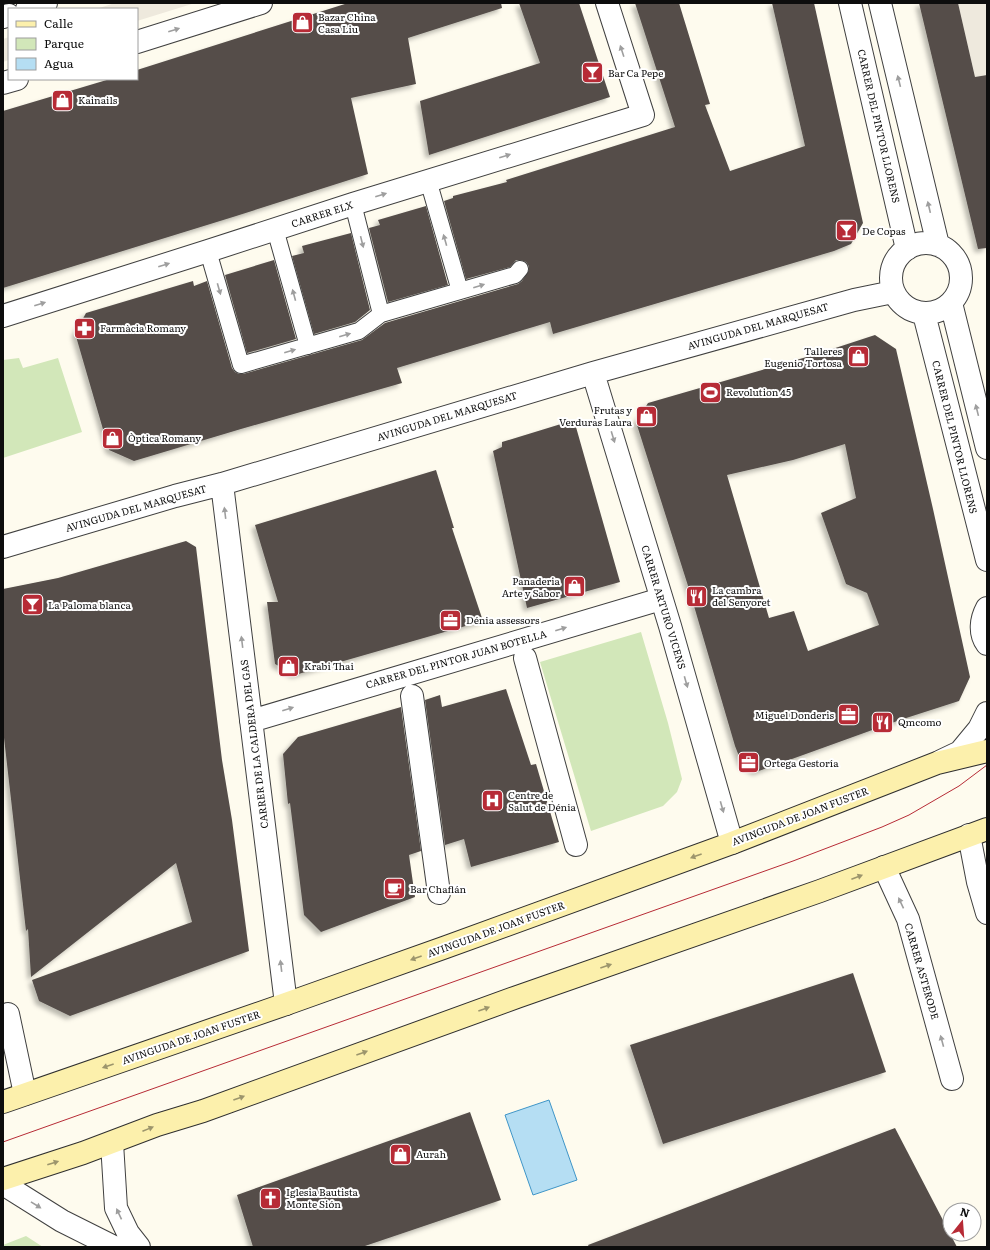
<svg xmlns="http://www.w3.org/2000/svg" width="990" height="1250" font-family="Literata,serif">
<defs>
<filter id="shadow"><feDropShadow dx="-3.5" dy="3.5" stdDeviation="2" flood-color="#0004"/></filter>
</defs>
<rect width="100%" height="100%" fill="#fefbee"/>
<path fill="#d2e7b9" d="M 19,358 L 23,368 L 58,358 L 82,432 L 3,458 L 3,360 Z
M 641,632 L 668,723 L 682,779 L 677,792 L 663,806 L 591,831 L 540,662 Z
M 26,1236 L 43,1247 L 3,1247 L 3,1245 Z"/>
<path fill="#eee9dd" d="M 115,3 L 195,3 L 137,21 L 137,9 L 96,9 Z
M 958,3 L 987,3 L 987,75 L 975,77 Z
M 9,37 L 9,60 L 3,62 L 3,39 Z"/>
<path fill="#b5def3" stroke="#3f95c7" d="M 549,1100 L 577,1180 L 533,1195 L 505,1115 Z"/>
<path fill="#554e4a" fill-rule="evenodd" filter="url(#shadow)" d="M 348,3 L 501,3 L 502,8 L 408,38 L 416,84 L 351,98 L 368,174 L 233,217 L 3,288 L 3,111 L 110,79 L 137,79 L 137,70 Z
M 519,3 L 579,3 L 610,97 L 429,155 L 420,101 L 540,63 Z
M 635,3 L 679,3 L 710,104 L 705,105 L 730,171 L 805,146 L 772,3 L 814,3 L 863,223 L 851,244 L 834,251 L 553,334 L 550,322 L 397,368 L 402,383 L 241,429 L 134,461 L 109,450 L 75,333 L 86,313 L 193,281 L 194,286 L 207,281 L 232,368 L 235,372 L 239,374 L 243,374 L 362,340 L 385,323 L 518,284 L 522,281 L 529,270 L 529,266 L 526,262 L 521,260 L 516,260 L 510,267 L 466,279 L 444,201 L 453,198 L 453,196 L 507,182 L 506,180 L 675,127 Z
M 919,3 L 958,3 L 975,77 L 987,75 L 987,248 L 978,249 Z
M 426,206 L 448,285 L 388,302 L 369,228 L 380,225 L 378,220 Z
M 351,233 L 370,310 L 355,322 L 314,334 L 292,256 L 304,253 L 302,246 Z
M 274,260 L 296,339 L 247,353 L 225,275 Z
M 875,335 L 896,349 L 933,509 L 970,677 L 959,701 L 900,720 L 756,772 L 742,764 L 735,746 L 689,589 L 636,422 L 648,403 L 817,354 ZM 845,444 L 856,498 L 821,513 L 846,584 L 867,593 L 879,625 L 808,651 L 794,611 L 769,618 L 727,475 L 793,460 Z
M 574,420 L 620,582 L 527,608 L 493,451 L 502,447 L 502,442 Z
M 436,470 L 454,528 L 452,528 L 483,621 L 295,675 L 275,664 L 267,602 L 278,602 L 255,525 Z
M 186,541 L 196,547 L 222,760 L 232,820 L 249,951 L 70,1016 L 39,1001 L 32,980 L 192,922 L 176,863 L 31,977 L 28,929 L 26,931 L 3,729 L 3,589 L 58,578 Z
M 506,689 L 531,765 L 536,764 L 559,842 L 471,867 L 464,839 L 445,845 L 425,700 L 440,695 L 442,707 Z
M 401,707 L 421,851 L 409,855 L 415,897 L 321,932 L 304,915 L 290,803 L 288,804 L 283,754 L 298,737 Z
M 853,973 L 886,1072 L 663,1144 L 630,1045 Z
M 470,1112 L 501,1200 L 362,1247 L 253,1247 L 237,1195 Z
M 895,1128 L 957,1247 L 589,1247 L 588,1245 Z"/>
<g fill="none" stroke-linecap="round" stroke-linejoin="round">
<defs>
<path id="lane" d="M 428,180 L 460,291
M 353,204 L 381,314
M 275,229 L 308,346
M 208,251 L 241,365 L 359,331 L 381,314 L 515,275 L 520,269"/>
<path id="street" d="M 850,3 L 907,249
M 880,3 L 938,245
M 27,9 L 46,3
M 3,17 L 9,15
M 137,42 L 261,3
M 3,83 L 17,79
M891 278a35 35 0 1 1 70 0a35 35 0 1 1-70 0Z
M 951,303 L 987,448
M 924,314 L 987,560
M 3,316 L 208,251 L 353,204 L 643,115 L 607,3
M 593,373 L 670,626 L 732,843
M 222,484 L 286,1004
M 3,547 L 175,496 L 222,484 L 593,373 L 854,300 L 893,292
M 987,608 C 981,619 979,633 987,644
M 525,658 L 576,845
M 412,696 L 439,893
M 251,721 L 661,599
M 941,761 L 960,752 L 979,729 L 987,713
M 969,835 L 978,882 L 987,913
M 884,867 L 908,919 L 952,1079
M 8,1014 L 25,1094
M 112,1143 L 116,1208 L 128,1233 L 139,1247
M 3,1184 L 62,1221 L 114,1247"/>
<path id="secondary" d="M 3,1102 L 286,1004 L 446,947 L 732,843 L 937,763 L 987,751
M 3,1179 L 83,1153 L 157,1125 L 203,1111 L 517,997 L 820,891 L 987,829"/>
</defs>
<use href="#lane" stroke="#404040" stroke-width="18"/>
<use href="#street" stroke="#404040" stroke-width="24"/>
<use href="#secondary" stroke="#2f2f2f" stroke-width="24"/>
<use href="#lane" stroke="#fff" stroke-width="16"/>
<use href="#street" stroke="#fff" stroke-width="22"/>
<use href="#secondary" stroke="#fcf0ac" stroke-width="22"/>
<path stroke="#b72b36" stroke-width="1" d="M 3,1142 L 793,861 L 882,827 L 909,815 L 959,786 L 987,765"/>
</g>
<defs><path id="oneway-solid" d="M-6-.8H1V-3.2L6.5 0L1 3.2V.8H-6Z"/></defs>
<g fill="#9e9e9e">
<use href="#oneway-solid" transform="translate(174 30) rotate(-17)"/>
<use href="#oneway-solid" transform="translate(622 51) rotate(-108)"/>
<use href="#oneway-solid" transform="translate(899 81) rotate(-104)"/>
<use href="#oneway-solid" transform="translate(505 156) rotate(-17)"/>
<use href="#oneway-solid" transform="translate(381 195) rotate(-17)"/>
<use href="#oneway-solid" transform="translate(929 207) rotate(-103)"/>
<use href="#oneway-solid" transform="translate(445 240) rotate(-106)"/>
<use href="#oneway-solid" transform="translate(362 242) rotate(76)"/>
<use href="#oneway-solid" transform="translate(164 265) rotate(-17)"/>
<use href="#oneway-solid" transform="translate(479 286) rotate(-17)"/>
<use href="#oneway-solid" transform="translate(219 289) rotate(74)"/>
<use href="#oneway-solid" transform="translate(294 295) rotate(-105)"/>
<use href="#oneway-solid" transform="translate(40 304) rotate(-17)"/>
<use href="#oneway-solid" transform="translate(345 335) rotate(-16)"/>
<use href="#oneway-solid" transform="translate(290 351) rotate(-16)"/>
<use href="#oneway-solid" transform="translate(977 410) rotate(-104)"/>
<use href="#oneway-solid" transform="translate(613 437) rotate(73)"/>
<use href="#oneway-solid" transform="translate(225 513) rotate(-97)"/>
<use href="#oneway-solid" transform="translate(561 629) rotate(-17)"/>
<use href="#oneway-solid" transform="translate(242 642) rotate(-97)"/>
<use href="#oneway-solid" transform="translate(686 682) rotate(74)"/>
<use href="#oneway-solid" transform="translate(288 709) rotate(-17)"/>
<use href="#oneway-solid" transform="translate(722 807) rotate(74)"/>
<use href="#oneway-solid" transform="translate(901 903) rotate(-115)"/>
<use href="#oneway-solid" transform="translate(281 966) rotate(-97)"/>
<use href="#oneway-solid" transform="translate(942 1041) rotate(-105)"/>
<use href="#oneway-solid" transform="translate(36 1205) rotate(32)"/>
<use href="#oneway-solid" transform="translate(119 1214) rotate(-115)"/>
</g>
<g fill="#9c956c">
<use href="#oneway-solid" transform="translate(696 856) rotate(160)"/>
<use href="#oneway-solid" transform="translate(857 877) rotate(-21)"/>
<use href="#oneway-solid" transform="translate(416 958) rotate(160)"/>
<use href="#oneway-solid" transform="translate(606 966) rotate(-19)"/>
<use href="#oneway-solid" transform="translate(484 1009) rotate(-20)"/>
<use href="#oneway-solid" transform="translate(362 1053) rotate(-20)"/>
<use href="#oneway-solid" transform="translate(108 1066) rotate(161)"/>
<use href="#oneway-solid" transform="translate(239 1098) rotate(-20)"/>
<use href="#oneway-solid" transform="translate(148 1129) rotate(-22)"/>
<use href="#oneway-solid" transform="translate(53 1163) rotate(-18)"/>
</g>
<defs>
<symbol id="shop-square" viewBox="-11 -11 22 22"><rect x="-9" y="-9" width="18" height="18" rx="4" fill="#b72b36" stroke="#fff"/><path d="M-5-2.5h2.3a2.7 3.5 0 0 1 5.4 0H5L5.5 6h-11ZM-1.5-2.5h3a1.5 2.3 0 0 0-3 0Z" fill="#fff"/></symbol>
<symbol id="bar-square" viewBox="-11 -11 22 22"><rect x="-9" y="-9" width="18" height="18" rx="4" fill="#b72b36" stroke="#fff"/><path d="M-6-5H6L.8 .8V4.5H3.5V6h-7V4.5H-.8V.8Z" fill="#fff"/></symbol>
<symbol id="pharmacy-square" viewBox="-11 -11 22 22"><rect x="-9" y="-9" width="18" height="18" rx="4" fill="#b72b36" stroke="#fff"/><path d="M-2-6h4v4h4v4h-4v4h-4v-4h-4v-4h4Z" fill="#fff"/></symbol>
<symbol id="stadium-square" viewBox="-11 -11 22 22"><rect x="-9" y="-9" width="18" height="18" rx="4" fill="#b72b36" stroke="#fff"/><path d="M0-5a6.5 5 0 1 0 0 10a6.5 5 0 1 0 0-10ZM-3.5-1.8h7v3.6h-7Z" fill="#fff"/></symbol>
<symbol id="restaurant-square" viewBox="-11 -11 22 22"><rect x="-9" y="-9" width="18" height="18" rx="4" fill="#b72b36" stroke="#fff"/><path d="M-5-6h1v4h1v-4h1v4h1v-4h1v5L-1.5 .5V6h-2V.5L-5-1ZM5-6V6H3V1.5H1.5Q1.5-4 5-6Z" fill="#fff"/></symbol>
<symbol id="office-square" viewBox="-11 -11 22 22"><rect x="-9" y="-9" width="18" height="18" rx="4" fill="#b72b36" stroke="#fff"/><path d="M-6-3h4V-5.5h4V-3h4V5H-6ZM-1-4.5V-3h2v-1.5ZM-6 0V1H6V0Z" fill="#fff"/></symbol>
<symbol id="hospital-square" viewBox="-11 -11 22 22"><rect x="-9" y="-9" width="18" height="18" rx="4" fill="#b72b36" stroke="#fff"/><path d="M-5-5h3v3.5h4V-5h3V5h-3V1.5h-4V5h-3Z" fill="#fff"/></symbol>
<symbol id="cafe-square" viewBox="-11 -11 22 22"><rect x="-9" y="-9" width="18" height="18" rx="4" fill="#b72b36" stroke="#fff"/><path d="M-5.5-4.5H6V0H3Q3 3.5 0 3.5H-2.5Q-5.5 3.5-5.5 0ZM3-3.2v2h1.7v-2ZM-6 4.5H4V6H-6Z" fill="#fff"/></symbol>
<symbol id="church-square" viewBox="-11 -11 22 22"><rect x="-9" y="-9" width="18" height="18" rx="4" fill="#b72b36" stroke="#fff"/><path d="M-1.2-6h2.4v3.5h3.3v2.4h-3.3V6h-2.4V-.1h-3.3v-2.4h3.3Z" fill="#fff"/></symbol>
</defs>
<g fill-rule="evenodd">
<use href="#shop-square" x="290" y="10" width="25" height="25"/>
<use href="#bar-square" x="580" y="60" width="25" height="25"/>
<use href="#shop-square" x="50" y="88" width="25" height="25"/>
<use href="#bar-square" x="834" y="218" width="25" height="25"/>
<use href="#pharmacy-square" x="72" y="316" width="25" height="25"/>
<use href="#shop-square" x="846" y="344" width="25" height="25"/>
<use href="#stadium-square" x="698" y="380" width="25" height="25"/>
<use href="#shop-square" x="634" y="404" width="25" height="25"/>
<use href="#shop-square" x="100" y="426" width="25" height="25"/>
<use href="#shop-square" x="562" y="574" width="25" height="25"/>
<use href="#restaurant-square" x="684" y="584" width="25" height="25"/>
<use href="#bar-square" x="20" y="592" width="25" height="25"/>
<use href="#office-square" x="438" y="608" width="25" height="25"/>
<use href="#shop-square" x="276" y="654" width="25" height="25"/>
<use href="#office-square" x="836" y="702" width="25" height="25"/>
<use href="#restaurant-square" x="870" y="710" width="25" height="25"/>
<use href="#office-square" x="736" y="750" width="25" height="25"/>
<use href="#hospital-square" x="480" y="788" width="25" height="25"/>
<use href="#cafe-square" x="382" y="876" width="25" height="25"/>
<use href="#shop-square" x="388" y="1142" width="25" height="25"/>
<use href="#church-square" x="258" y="1186" width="25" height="25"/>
</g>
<g text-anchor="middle" stroke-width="4" stroke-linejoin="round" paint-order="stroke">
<g font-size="10" fill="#0d0d0d" stroke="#fff" text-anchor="start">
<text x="318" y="21">Bazar China<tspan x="318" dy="12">Casa Liu</tspan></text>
<text x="608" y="77">Bar Ca Pepe</text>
<text x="78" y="104">Kainails</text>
<text x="862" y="235">De Copas</text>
<text x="100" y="332">Farmàcia Romany</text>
<text x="842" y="355" text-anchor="end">Talleres<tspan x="842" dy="12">Eugenio Tortosa</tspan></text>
<text x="726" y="396">Revolution 45</text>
<text x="632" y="414" text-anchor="end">Frutas y<tspan x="632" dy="12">Verduras Laura</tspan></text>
<text x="128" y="442">Òptica Romany</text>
<text x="560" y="585" text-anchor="end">Panaderia<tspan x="560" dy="12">Arte y Sabor</tspan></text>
<text x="712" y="594">La cambra<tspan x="712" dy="12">del Senyoret</tspan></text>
<text x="48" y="609">La Paloma blanca</text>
<text x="466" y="624">Dénia assessors</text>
<text x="304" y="670">Krabi Thai</text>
<text x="834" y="719" text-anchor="end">Miguel Donderis</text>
<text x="898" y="726">Qmcomo</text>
<text x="764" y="767">Ortega Gestoría</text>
<text x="508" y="799">Centre de<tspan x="508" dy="12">Salut de Dénia</tspan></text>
<text x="410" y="893">Bar Chaflán</text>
<text x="416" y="1158">Aurah</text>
<text x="286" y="1196">Iglesia Bautista<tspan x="286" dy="12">Monte Sión</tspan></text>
</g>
<g font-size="10" fill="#0d0d0d" stroke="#fff">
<text transform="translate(879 126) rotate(77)" y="4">CARRER DEL PINTOR LLORENS</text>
<text transform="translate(322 214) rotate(-18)" y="4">CARRER ELX</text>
<text transform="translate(758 326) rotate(-16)" y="4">AVINGUDA DEL MARQUESAT</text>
<text transform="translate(447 416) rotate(-17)" y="4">AVINGUDA DEL MARQUESAT</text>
<text transform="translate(955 437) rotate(76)" y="4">CARRER DEL PINTOR LLORENS</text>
<text transform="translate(136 508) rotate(-16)" y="4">AVINGUDA DEL MARQUESAT</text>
<text transform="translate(664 607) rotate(73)" y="4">CARRER ARTURO VICENS</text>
<text transform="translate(456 659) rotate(-16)" y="4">CARRER DEL PINTOR JUAN BOTELLA</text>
<text transform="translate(254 744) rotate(-97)" y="4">CARRER DE LA CALDERA DEL GAS</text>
<text transform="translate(800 816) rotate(-21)" y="4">AVINGUDA DE JOAN FUSTER</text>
<text transform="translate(496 929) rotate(-20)" y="4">AVINGUDA DE JOAN FUSTER</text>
<text transform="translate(922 971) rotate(74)" y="4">CARRER ASTERODE</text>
<text transform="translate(191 1037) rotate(-19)" y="4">AVINGUDA DE JOAN FUSTER</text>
</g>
</g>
<rect width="990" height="1250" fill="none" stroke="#0d0d0d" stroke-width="8"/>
<rect x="8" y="8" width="130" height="72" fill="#ffffff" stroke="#9e9e9e"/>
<rect x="16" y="21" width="20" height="6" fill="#fcf0ac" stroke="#9e9e9e"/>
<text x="44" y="28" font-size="12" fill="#0d0d0d">Calle</text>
<rect x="16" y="38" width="20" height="12" fill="#d2e7b9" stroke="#9e9e9e"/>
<text x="44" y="48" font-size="12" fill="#0d0d0d">Parque</text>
<rect x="16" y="58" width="20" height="12" fill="#b5def3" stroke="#9e9e9e"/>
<text x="44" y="68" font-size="12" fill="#0d0d0d">Agua</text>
<g transform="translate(962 1222) rotate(17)"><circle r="19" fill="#ffffff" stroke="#9e9e9e"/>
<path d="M0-3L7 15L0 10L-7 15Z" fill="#b72b36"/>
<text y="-6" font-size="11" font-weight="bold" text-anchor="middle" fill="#0d0d0d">N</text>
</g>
</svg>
